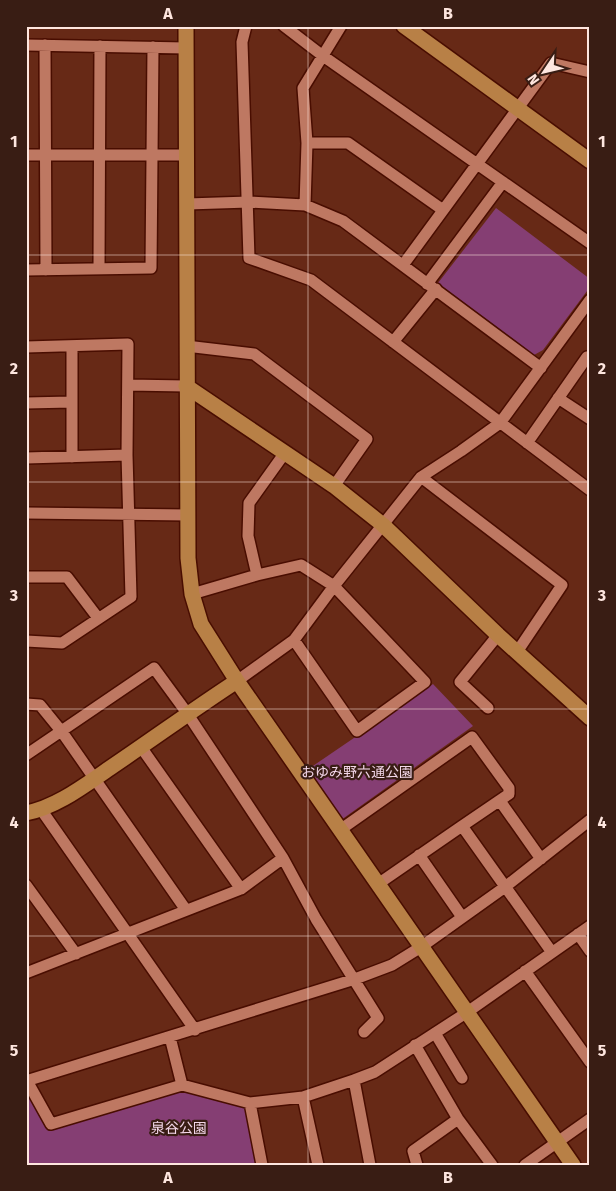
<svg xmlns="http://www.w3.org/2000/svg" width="616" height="1191" font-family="'Fira Sans','Noto Sans JP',sans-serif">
<rect width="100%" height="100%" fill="#672916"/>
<path fill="#853e73" d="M 496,208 L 590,279 L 590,287 L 543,350 L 534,355 L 438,283 Z
M 433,684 L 473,726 L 341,820 L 307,770 Z
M 26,1089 L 48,1128 L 178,1089 L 245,1105 L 257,1165 L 26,1165 Z"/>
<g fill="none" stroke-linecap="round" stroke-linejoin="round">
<defs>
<path id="street" d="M 246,26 L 242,42 L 249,258 L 311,280 L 590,490
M 284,26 L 323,56 L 590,243
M 26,45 L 186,48
M 45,45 L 46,270
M 307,143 L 348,143 L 443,210
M 26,155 L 187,155
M 187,204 L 249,202 L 305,205 L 343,221 L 541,368
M 305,205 L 307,143 L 303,88 L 341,26
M 403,265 L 551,63 L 590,72
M 99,269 L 100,46
M 26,270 L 151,268 L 153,47
M 427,284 L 503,182
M 393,342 L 436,289
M 186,346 L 254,354 L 367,439 L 334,486
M 26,347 L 128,344 L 127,455 L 131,597 L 62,643 L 26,641
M 72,347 L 72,457
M 128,385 L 186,386
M 558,398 L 590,419
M 26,403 L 71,402
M 527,443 L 587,357
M 26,458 L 127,455
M 421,477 L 562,585 L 517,652
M 26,513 L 188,515
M 257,575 L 248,536 L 249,503 L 284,454
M 26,577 L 67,577 L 98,618
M 192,594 L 257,575 L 301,565 L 334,586 L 425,682 L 357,731 L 294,640
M 237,681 L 294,640 L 334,586 L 421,477 L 461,451 L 500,423 L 590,300
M 26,704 L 40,705 L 62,732 L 186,910
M 488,708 L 460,682 L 498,635
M 141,747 L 241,889
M 26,755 L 154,668 L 187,713 L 283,858 L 316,919 L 378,1018 L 364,1032
M 500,801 L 541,859
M 40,808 L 195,1030
M 340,830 L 472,737 L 509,788 L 509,794 L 462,826 L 551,951
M 419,855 L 462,917
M 378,884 L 462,826
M 26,885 L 76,954
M 578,934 L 590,951
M 525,971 L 590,1062
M 26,973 L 241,889 L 283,858
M 435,1033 L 462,1078
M 170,1037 L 182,1085
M 415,1045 L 458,1119 L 492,1165
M 26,1079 L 51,1124 L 182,1085 L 250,1103 L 303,1097 L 354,1080 L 375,1072 L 466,1013 L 590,926
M 354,1080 L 370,1165
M 26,1081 L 355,979 L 392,965 L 421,947 L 505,887 L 590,820
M 303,1097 L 318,1165
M 250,1103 L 262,1165
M 417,1165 L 413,1151 L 458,1119
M 525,1165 L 590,1119"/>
<path id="secondary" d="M 186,26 L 188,558 L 192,594 L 201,624 L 237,681 L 573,1165
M 404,26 L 590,161
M 186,386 L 334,486 L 383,525 L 498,635 L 590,718
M 26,813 C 57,807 85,785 110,768 C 153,739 194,709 237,681"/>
</defs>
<use href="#street" stroke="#490d00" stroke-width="14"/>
<use href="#secondary" stroke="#490d00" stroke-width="18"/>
<use href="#street" stroke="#be7862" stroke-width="11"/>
<use href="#secondary" stroke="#b88046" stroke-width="15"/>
</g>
<path fill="none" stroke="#fee6df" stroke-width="1" stroke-opacity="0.55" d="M 308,26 L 308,1165M 26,255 L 590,255M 26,482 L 590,482M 26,709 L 590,709M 26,936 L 590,936"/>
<g text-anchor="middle" stroke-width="4.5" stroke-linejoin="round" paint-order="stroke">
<g font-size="14" fill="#f3d7e9" stroke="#391d14">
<text x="357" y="777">おゆみ野六通公園</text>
<text x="179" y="1133">泉谷公園</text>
</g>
</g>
<rect width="616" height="1191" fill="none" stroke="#391d14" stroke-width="55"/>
<g transform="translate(544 72) rotate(235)" stroke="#391d14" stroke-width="4" paint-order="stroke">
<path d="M0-4L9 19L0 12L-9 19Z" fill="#fee6df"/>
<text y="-8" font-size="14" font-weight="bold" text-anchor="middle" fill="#fee6df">N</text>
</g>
<rect x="28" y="28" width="560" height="1136" fill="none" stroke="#fee6df" stroke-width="2"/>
<g font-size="16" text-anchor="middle" font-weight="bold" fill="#fee6df">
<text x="168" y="19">A</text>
<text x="448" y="19">B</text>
<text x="14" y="147">1</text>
<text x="602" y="147">1</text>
<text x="14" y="374">2</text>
<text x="602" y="374">2</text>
<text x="14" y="601">3</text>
<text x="602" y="601">3</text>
<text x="14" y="828">4</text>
<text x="602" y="828">4</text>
<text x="14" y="1056">5</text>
<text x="602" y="1056">5</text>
<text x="168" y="1183">A</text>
<text x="448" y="1183">B</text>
</g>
</svg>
